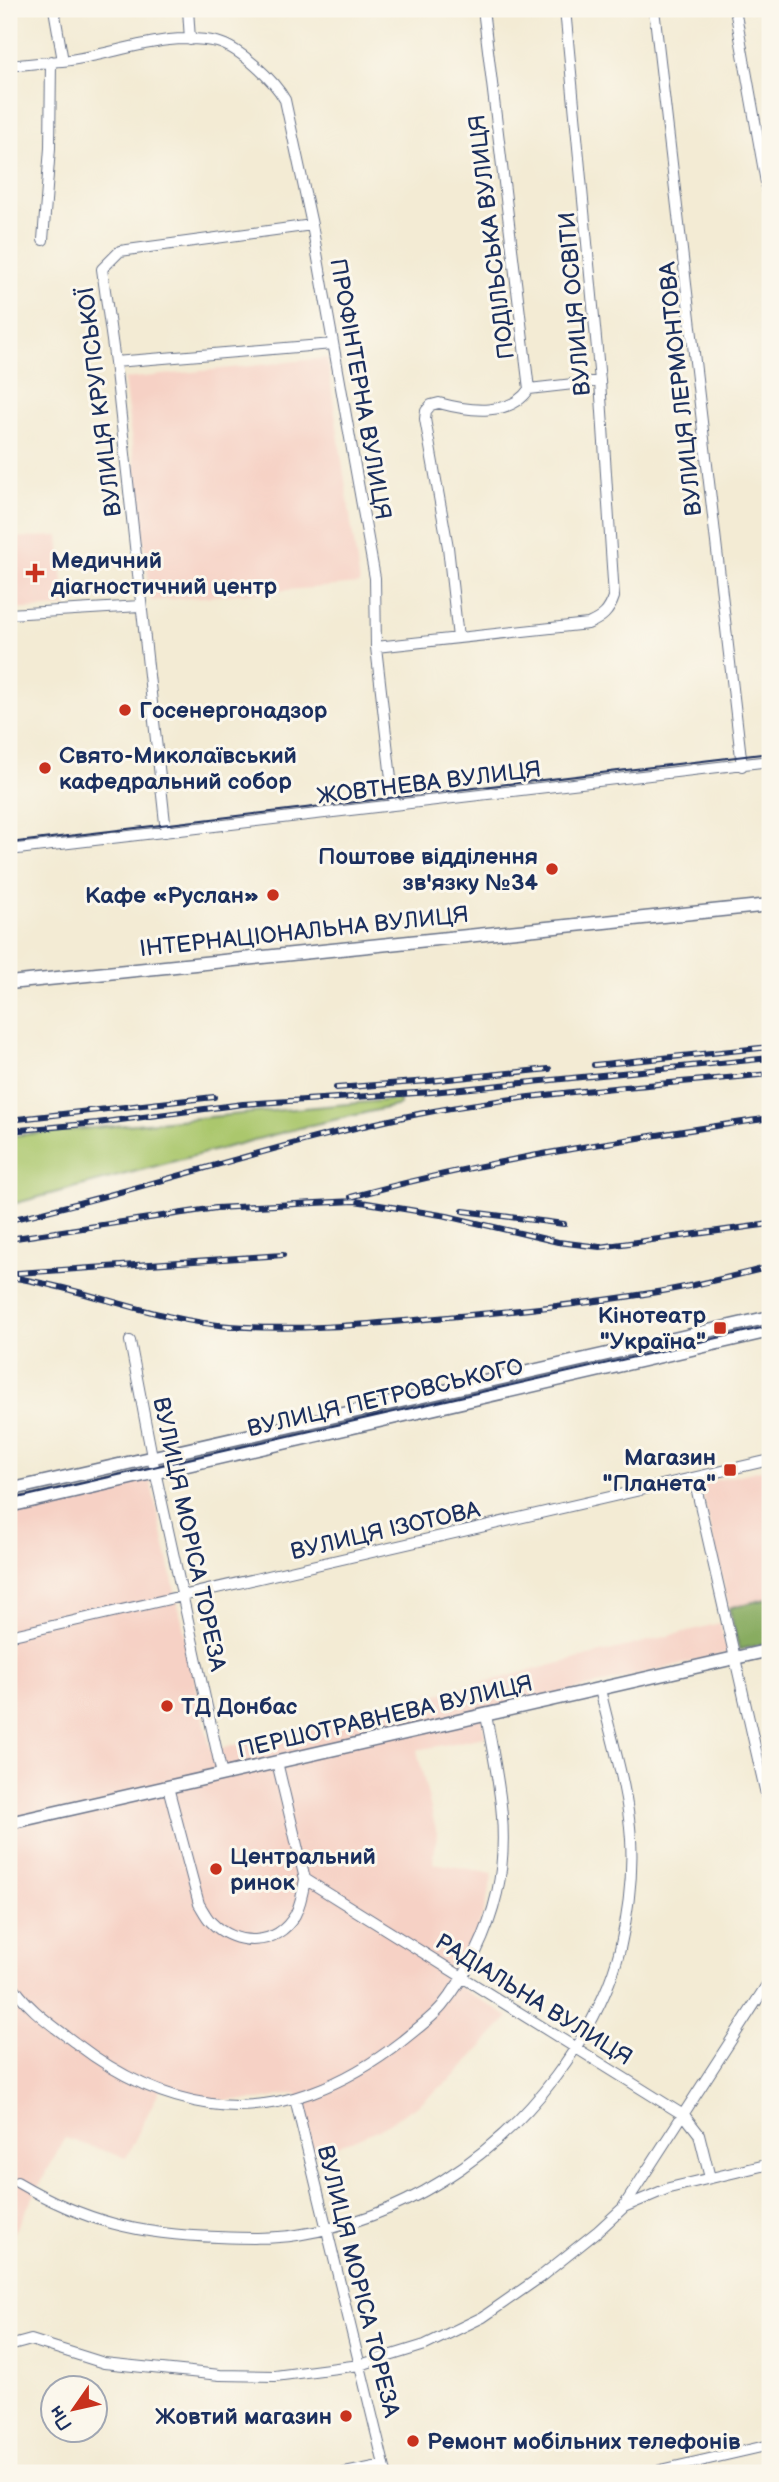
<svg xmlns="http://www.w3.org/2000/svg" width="779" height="2482" font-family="'Balsamiq Sans',sans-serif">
<rect width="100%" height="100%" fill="#fbf7ec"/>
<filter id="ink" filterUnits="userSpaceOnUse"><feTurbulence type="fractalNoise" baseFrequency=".0143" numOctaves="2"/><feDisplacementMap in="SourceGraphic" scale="14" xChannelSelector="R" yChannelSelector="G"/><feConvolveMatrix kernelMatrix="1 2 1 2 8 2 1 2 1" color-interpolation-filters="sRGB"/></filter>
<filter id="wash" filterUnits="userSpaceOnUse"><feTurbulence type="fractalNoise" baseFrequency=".00686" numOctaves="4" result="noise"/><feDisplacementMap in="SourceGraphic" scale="28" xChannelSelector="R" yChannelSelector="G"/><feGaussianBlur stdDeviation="1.57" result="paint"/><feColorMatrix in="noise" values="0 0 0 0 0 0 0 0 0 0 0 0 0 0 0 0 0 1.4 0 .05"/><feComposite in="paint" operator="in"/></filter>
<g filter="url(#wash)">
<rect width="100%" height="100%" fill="#f3ebd4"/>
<path fill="#f6d1c5" d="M 327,358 L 360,584 L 151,601 L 124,379 Z
M 59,536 L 65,607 L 9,610 L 9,538 Z
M 770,1468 L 770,1642 L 739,1650 L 700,1484 Z
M 150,1479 L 211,1751 L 720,1623 L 727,1653 L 482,1713 L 485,1737 L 417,1750 L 437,1834 L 433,1863 L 493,1873 L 484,1912 L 471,1944 L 451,1982 L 509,2017 L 456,2075 L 418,2105 L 379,2129 L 351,2141 L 312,2152 L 297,2093 L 258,2100 L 222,2100 L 192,2095 L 161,2087 L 126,2158 L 65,2138 L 9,2242 L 9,1511 Z"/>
<path fill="#abc76d" stroke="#637b66" stroke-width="2" d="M 400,1099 L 400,1105 L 307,1126 L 9,1205 L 9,1136 Z"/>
<path fill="#88ac60" stroke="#526e5f" stroke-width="2" d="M 770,1598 L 770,1642 L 739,1650 L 729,1608 Z"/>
</g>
<g filter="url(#ink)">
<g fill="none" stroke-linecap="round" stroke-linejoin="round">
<defs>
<path id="minor" d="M 54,9 L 63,61
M 188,9 L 190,40
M 483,9 L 529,389 L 600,381
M 654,9 L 742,766
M 735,9 L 770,205
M 9,66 C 27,64 45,62 62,61 C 112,56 166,30 217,42 C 240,48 274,80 285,100 L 312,225 L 375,578 L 376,647 L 394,805
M 43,240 L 50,148 L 51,61
M 115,362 L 333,344
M 9,614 L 140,606
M 458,638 L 448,547 L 425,419 L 426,411 L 431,405 L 439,403 C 468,411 511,417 529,389
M 376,647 L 588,624 C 602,618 609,612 614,597 L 600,381 L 565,9
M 166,832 L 115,362 L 102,269 L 120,251 L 312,225
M 9,850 L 770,761
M 130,1341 L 153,1462 L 222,1775
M 694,1478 L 770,1812
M 9,1636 L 770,1460
M 168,1787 L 199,1904 C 203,1910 206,1917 211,1922 C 235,1947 277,1947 295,1915 C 301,1904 303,1891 305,1879 L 277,1762
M 305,1879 L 685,2116 L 699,2134 L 710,2178
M 9,1979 C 23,2006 53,2026 77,2044 C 116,2074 162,2097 211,2104 C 281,2114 348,2083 402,2041 C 415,2030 431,2019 442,2006 C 468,1974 488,1933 497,1893 C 511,1831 497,1776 486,1715
M 295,2098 L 386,2473
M 17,2182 C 85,2222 140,2235 218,2237 C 244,2238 272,2239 297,2235 C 401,2219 494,2159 556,2076 C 585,2037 608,1996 620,1949 C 628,1914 633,1875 631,1839 C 628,1789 611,1738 600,1689
M 624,2206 L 770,1980
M 9,2346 L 31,2340 L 104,2363 L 220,2375 L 275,2376 L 360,2365 L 425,2345 L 483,2317 L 539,2278 L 598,2231 L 624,2207 L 669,2188 L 770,2164
M 345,2473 L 384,2465
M 648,2473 L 770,2445"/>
<path id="major" d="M 9,983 L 770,905
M 9,1490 L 770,1317
M 9,1506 L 770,1331
M 9,1823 L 770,1650"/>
</defs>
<use href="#minor" stroke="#677187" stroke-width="12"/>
<use href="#major" stroke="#677187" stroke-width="15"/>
<use href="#minor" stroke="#fff" stroke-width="10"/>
<use href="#major" stroke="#fff" stroke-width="12"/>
<path stroke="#1b2f5e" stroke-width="2" d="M 9,843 L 770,753
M 9,1500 L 770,1326"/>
<defs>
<path id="rail" d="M 594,1065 L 770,1047
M 336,1088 L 429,1081 L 549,1069
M 9,1120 L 214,1097
M 9,1131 L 97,1123 L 243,1104 L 432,1092 L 770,1058
M 351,1197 C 488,1159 630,1139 770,1118
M 463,1211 L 564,1224
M 9,1220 C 152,1188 290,1138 434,1111 C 545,1091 658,1085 770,1074
M 9,1239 L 216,1208 L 355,1201 L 447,1216 L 558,1242 L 600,1247 L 770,1224
M 18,1273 L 283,1255
M 9,1277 C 84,1288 154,1320 230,1326 C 295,1331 361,1325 426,1319 C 503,1312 580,1305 657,1292 C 695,1286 733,1276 770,1267"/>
</defs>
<use href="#rail" stroke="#1b2f5e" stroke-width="6"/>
<use href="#rail" stroke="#fbf7ec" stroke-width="3.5" stroke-dasharray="10" stroke-linecap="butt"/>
</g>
</g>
<g fill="#c8321e" stroke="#fbf7ec" stroke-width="2.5">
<path d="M31.5 562.5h7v7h7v7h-7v7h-7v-7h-7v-7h7z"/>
<circle cx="125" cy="710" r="7"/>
<circle cx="45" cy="768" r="7"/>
<circle cx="552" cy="869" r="7"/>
<circle cx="273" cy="895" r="7"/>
<rect x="713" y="1321" width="14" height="14" rx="3.5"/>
<rect x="723" y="1463" width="14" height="14" rx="3.5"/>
<circle cx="167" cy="1706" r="7"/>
<circle cx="216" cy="1869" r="7"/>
<circle cx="346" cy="2416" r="7"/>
<circle cx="413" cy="2441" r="7"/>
</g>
<g text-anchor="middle" stroke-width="6" stroke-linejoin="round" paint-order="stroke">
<g font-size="23" fill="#1b2f5e" stroke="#fbf7ec">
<text transform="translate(491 237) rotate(-97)" y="8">ПОДІЛЬСЬКА ВУЛИЦЯ</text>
<text transform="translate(574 304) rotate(-95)" y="8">ВУЛИЦЯ ОСВІТИ</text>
<text transform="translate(361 389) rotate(80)" y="8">ПРОФІНТЕРНА ВУЛИЦЯ</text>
<text transform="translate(680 389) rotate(-96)" y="8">ВУЛИЦЯ ЛЕРМОНТОВА</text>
<text transform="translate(99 402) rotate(-97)" y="8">ВУЛИЦЯ КРУПСЬКОЇ</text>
<text transform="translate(429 782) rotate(-7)" y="8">ЖОВТНЕВА ВУЛИЦЯ</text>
<text transform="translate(304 931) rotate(-6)" y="8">ІНТЕРНАЦІОНАЛЬНА ВУЛИЦЯ</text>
<text transform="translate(385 1397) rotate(-13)" y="8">ВУЛИЦЯ ПЕТРОВСЬКОГО</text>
<text transform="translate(385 1530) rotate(-13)" y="8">ВУЛИЦЯ ІЗОТОВА</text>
<text transform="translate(190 1534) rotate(78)" y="8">ВУЛИЦЯ МОРІСА ТОРЕЗА</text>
<text transform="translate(385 1716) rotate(-13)" y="8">ПЕРШОТРАВНЕВА ВУЛИЦЯ</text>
<text transform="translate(534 1999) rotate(32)" y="8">РАДІАЛЬНА ВУЛИЦЯ</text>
<text transform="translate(359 2281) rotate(76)" y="8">ВУЛИЦЯ МОРІСА ТОРЕЗА</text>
</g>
<g font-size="23" font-weight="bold" fill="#1b2f5e" stroke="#fbf7ec" text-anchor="start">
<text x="51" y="568">Медичний<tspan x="51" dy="26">діагностичний центр</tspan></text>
<text x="139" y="718">Госенергонадзор</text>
<text x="59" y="763">Свято-Миколаївський<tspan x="59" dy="26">кафедральний собор</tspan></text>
<text x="538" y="864" text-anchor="end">Поштове відділення<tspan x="538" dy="26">зв'язку №34</tspan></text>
<text x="259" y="903" text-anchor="end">Кафе «Руслан»</text>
<text x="706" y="1323" text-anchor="end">Кінотеатр<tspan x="706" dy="26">"Україна"</tspan></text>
<text x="716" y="1465" text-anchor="end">Магазин<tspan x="716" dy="26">"Планета"</tspan></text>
<text x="181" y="1714">ТД Донбас</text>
<text x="230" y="1864">Центральний<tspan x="230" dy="26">ринок</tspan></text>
<text x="332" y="2424" text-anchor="end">Жовтий магазин</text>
<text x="427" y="2449">Ремонт мобільних телефонів</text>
</g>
</g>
<rect width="779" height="2482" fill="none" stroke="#fbf7ec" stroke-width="35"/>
<g transform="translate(74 2409) rotate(236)"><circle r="33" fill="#fbf7ec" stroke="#a1a7b3" stroke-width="2"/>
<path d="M0-5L12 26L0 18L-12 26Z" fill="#c8321e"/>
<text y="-10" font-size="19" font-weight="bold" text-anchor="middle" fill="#1b2f5e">Пн</text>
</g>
</svg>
